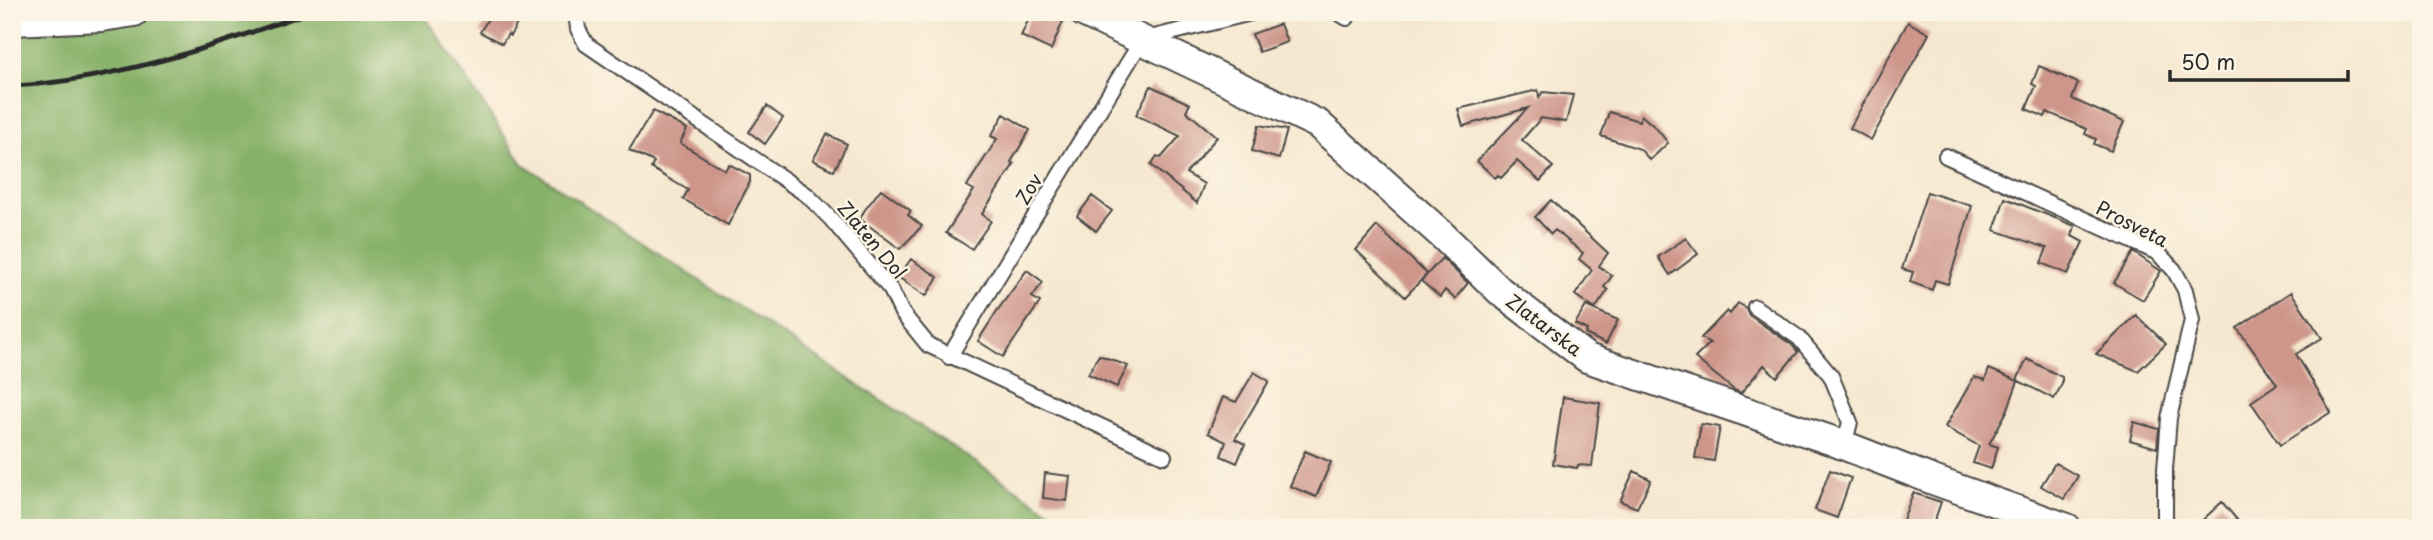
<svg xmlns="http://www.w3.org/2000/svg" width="2433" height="540" font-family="'Playpen Sans',sans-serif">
<rect width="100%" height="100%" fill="#fcf5e5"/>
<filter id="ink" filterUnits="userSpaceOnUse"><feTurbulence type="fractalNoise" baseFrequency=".0143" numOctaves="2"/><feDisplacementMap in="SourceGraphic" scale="14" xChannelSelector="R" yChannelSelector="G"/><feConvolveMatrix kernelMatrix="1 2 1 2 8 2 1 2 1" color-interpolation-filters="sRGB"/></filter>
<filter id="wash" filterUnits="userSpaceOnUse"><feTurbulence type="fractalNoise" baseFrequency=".00686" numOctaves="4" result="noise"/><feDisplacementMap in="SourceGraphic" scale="28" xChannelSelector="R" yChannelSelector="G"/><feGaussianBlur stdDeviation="1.57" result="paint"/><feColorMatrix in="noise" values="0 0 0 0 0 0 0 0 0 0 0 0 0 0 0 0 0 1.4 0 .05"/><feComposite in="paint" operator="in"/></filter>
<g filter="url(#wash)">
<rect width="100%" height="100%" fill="#f6e8d0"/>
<path fill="#86b168" stroke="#586e4a" stroke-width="2" d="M 12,12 L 422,12 L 523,164 L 1075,528 L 12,528 Z"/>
<g id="blocks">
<path fill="#ce968b" d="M 492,12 L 524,12 L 510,36 L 508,34 L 502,44 L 480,32 Z
M 1032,12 L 1067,12 L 1051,50 L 1021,36 Z
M 1908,22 L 1929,34 L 1871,140 L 1850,128 Z
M 1280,24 L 1287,42 L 1259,52 L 1252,34 Z
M 2039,66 L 2078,83 L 2072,99 L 2124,122 L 2111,151 L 2094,144 L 2096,139 L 2085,134 L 2087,129 L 2047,112 L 2045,117 L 2026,109 L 2036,86 L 2032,84 Z
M 1151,86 L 1190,104 L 1186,111 L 1217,137 L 1186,173 L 1204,184 L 1197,203 L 1151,165 L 1157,156 L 1161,158 L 1180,136 L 1136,115 Z
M 1538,90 L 1539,97 L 1543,92 L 1573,95 L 1566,122 L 1541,118 L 1522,140 L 1553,167 L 1540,181 L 1517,161 L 1501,178 L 1498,175 L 1495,178 L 1477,161 L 1528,108 L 1463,126 L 1458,109 Z
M 767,106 L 783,118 L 765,144 L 749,132 Z
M 653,111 L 687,129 L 680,143 L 725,170 L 729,164 L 750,175 L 750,182 L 728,225 L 683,199 L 688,190 L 651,168 L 654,162 L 629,150 Z
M 1609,112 L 1639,121 L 1641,115 L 1656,128 L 1668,143 L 1650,160 L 1640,149 L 1601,136 Z
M 1004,114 L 1030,130 L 1011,162 L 1014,164 L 982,214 L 991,221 L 972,249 L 946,233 L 974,190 L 967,186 L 997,139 L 991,136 Z
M 1259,125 L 1287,130 L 1279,159 L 1252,151 Z
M 827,134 L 847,144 L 834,171 L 813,160 Z
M 881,189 L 911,211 L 908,215 L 922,226 L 900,249 L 860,219 L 864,211 Z
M 1927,192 L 1972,206 L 1948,284 L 1935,280 L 1932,290 L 1910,282 L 1913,272 L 1902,269 Z
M 1092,196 L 1112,211 L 1096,231 L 1077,216 Z
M 2005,198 L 2075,226 L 2072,236 L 2083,242 L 2068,274 L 2041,263 L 2047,248 L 1994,230 Z
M 1551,200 L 1608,253 L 1599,266 L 1612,276 L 1604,287 L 1608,290 L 1595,309 L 1575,295 L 1592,270 L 1579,259 L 1583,253 L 1555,230 L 1551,234 L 1535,217 Z
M 1377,226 L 1427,274 L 1405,297 L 1356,250 Z
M 1686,238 L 1698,254 L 1670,275 L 1658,257 Z
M 2133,252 L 2161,271 L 2143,300 L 2114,283 Z
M 1442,258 L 1468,283 L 1455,299 L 1445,290 L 1440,297 L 1421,281 Z
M 911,259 L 938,277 L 926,296 L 898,277 Z
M 1027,270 L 1043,282 L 1032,297 L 1040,302 L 1003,357 L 978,341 L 997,311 Z
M 2291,292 L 2322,338 L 2296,354 L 2331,412 L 2280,445 L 2251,402 L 2277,384 L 2237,328 Z
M 1738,303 L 1746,308 L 1749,315 L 1792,345 L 1798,352 L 1777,377 L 1764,365 L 1741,393 L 1734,390 L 1695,358 L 1710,343 L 1701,338 L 1727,311 L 1730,314 Z
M 1586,306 L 1618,320 L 1606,344 L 1585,334 L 1587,330 L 1575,324 Z
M 2136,315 L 2166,344 L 2138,371 L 2096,354 Z
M 1099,355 L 1128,366 L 1117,387 L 1088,374 Z
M 2027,359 L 2062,377 L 2062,384 L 2054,399 L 2017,380 Z
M 1989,369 L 2018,381 L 2007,411 L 1989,444 L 1998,447 L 1991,469 L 1973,463 L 1979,446 L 1945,427 L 1974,377 L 1985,380 Z
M 1254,372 L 1269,381 L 1235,439 L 1245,444 L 1237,463 L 1221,456 L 1226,442 L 1208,433 L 1223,397 L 1236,402 Z
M 1563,397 L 1600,403 L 1592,466 L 1578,465 L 1577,468 L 1553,464 Z
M 2134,422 L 2159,429 L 2157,448 L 2130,440 Z
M 1701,424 L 1720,427 L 1714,461 L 1695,458 Z
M 1305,451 L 1331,462 L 1316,497 L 1290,486 Z
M 2055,463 L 2078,476 L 2064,499 L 2041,486 Z
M 1830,470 L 1851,478 L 1837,518 L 1815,510 Z
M 1634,471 L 1651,480 L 1637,508 L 1620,501 Z
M 1045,473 L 1070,476 L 1067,501 L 1043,498 Z
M 1913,493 L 1941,502 L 1932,528 L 1900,528 Z
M 2222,502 L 2244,528 L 2194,528 Z"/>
</g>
</g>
<g filter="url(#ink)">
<use href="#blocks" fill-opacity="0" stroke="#494744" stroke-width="2"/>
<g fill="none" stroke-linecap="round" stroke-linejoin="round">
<defs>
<path id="lane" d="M 576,12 L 578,29 L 586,44 L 807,195 L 831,219 L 891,290 L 902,313 L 928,345 L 1164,456
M 1337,12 L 1347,18
M 1946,156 L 2158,253 L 2174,270 L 2185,290 L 2192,320 L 2169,418 L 2165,469 L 2165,528
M 1755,307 L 1799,338 L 1831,376 L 1850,422 L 1844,446
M 949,357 L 1142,40 L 1255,12"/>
<path id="street" d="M 1083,12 L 1318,124 L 1441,234 L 1500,291 L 1587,358 L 1830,440 L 1933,480 L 2067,528
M 12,21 L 102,17 L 134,12"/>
</defs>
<use href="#lane" stroke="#494744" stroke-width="18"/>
<use href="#street" stroke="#494744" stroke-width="32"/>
<use href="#lane" stroke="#fff" stroke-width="14"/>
<use href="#street" stroke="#fff" stroke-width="28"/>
<path stroke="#2b2b2b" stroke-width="5" d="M 12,86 C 115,81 214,46 310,12"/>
</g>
</g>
<g text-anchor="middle" stroke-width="5" stroke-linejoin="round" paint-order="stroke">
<g font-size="19" fill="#2b2b2b" stroke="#fcf5e5">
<text transform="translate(1029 189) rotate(-59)" y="7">Zov</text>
<text transform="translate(2132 224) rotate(27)" y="7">Prosveta</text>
<text transform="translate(872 240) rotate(50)" y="7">Zlaten Dol</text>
<text transform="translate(1544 325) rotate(37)" y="7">Zlatarska</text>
</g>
</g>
<rect width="2433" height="540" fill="none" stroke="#fcf5e5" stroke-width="42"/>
<path d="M2170 70v10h178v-10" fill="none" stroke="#2b2b2b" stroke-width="3.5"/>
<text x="2181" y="70" font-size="21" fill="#2b2b2b" stroke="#fcf5e5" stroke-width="5" paint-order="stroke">50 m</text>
</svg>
